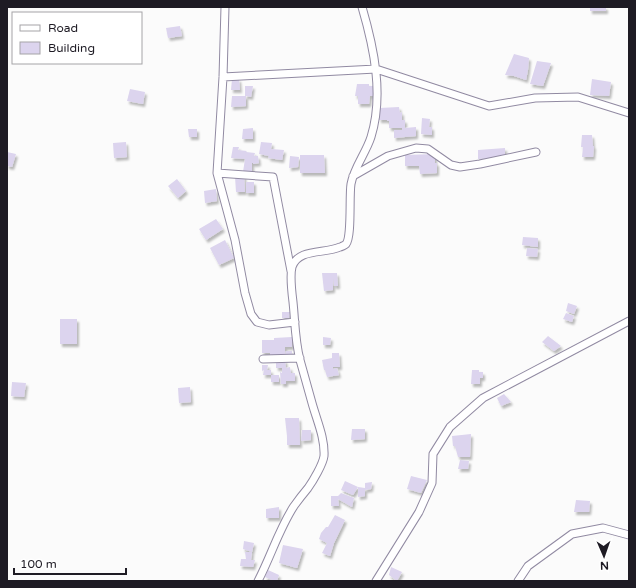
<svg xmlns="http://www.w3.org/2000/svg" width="636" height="588" font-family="'Varela Round',sans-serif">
<defs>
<filter id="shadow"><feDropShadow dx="2" dy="3" stdDeviation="1" flood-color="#0004"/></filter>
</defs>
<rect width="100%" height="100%" fill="#fbfbfb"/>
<path fill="#dcd4ee" filter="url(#shadow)" d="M 590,7 L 606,7 L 606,11 L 590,11 Z
M 180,26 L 182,36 L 168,38 L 166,28 Z
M 514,54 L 529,58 L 528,70 L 526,80 L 514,76 L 505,75 Z
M 537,61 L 551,63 L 543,86 L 530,84 Z
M 232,79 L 239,79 L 240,90 L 231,90 Z
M 592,79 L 611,82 L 609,96 L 590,95 Z
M 357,84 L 369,84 L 369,86 L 374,86 L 373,96 L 370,96 L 369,104 L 358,104 L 358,96 L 355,96 Z
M 245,86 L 253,86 L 251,97 L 246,96 L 246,106 L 231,107 L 232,96 L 245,96 Z
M 130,89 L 145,92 L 143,104 L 127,101 Z
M 399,107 L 400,113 L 402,112 L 402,120 L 405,120 L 405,128 L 416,127 L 416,136 L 394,138 L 394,130 L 402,130 L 402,128 L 389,128 L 389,121 L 387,121 L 387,120 L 379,120 L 379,108 Z
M 422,118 L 430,119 L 429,127 L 432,127 L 432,135 L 421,134 Z
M 253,128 L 253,139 L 242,139 L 243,129 Z
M 188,129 L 197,129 L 197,137 L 189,137 Z
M 582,135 L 592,135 L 593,146 L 594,146 L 593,157 L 582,157 L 583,147 L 581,147 Z
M 126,142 L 127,157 L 114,158 L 113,143 Z
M 261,142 L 272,143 L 271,149 L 284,150 L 282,160 L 268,158 L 269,156 L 259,154 Z
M 233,147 L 239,147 L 238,150 L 247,151 L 246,152 L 255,153 L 254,156 L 258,156 L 259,163 L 253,164 L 253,163 L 252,163 L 252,172 L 243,172 L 245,159 L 231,158 Z
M 505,148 L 505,157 L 478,159 L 478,150 Z
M 7,152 L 16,154 L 12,167 L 7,166 Z
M 435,154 L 435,163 L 437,163 L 437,173 L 420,174 L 419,166 L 405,166 L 405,155 Z
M 300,155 L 324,155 L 325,173 L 300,173 Z
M 290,156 L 299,157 L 298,167 L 289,168 Z
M 244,175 L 245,192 L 236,192 L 235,176 Z
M 177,179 L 186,191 L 178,198 L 168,186 Z
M 246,182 L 254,182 L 254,193 L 246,193 Z
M 216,189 L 217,201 L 205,203 L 204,191 Z
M 216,219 L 223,229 L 206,240 L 199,229 Z
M 523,237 L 538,238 L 538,247 L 522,245 Z
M 225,240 L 234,258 L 219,265 L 210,248 Z
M 527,248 L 538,249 L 537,257 L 526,256 Z
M 322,273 L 337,273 L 338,286 L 334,286 L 333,278 L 333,290 L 324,291 Z
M 568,303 L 577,306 L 574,314 L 566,311 Z
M 282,312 L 290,312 L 289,318 L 282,318 Z
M 566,313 L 574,316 L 572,322 L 563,319 Z
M 60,319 L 77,319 L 77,344 L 60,344 Z
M 548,336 L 561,346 L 554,351 L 542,342 Z
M 292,337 L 292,347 L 285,347 L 285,356 L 270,357 L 270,353 L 262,353 L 262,340 L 274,340 L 274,338 Z
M 323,337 L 331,338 L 330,345 L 323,345 Z
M 286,351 L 292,351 L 292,356 L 285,356 Z
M 332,353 L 339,353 L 340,367 L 333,367 L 333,369 L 337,368 L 339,375 L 327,377 L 325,370 L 324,370 L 322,360 L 332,358 Z
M 276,360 L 285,360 L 286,368 L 290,367 L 291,373 L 295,373 L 295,381 L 286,381 L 286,384 L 281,384 L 280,372 L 282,373 L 282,368 L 276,368 Z
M 262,365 L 268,365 L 267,370 L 271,370 L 271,375 L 263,375 L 264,370 L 262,371 Z
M 472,370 L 479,370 L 479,372 L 483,372 L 483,378 L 480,378 L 480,384 L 471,384 Z
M 271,375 L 279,375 L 279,382 L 271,382 Z
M 12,382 L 26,383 L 24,397 L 11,396 Z
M 190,387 L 191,402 L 179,403 L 178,388 Z
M 504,394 L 511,402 L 501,406 L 497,398 Z
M 285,418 L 299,418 L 300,445 L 287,445 L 287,436 Z
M 352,429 L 365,429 L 365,439 L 351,440 Z
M 302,430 L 311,430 L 311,440 L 301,441 Z
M 471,434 L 470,457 L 458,457 L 455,446 L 453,446 L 452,436 Z
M 460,460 L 469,461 L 468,469 L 458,469 Z
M 411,476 L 427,480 L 421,493 L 407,489 Z
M 345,481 L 358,487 L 353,495 L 341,490 Z
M 372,482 L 371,489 L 365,490 L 365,496 L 358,497 L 358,487 L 365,488 L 365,483 Z
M 341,493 L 354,498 L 352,507 L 338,499 L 339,506 L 331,506 L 331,496 L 338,496 Z
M 576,500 L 590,501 L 589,512 L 574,512 Z
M 279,507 L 279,518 L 266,518 L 266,509 Z
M 335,515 L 345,520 L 334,543 L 330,556 L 322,553 L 327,543 L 319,539 L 321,533 L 326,527 L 328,527 Z
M 244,541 L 254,543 L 252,552 L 243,549 Z
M 283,545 L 303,549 L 297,568 L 279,563 Z
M 245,552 L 252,552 L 251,560 L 255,560 L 253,567 L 240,566 L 241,559 L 246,559 Z
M 391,567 L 402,572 L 397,581 L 389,575 Z
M 268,570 L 279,575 L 277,581 L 274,581 L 265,577 Z"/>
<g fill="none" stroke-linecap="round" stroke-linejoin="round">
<defs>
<path id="minor" d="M 225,7 L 223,77 L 217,173 L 235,240 L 245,293 L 251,314 L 257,322 L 269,325 L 295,322
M 223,77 L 376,69 L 489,106 L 535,98 L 578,97 L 629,113
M 217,173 L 273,177 L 291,271
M 353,176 L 388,156 L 416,148 L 428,149 L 451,165 L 460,167 L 480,164 L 536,152
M 263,359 L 300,358
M 258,581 C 271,556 279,529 294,506 C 299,499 303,494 308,488 C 313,481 323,464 324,456 C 325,438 317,421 312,403 C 308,389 304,374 300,360 C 295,341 295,321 293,302 C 292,294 290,275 292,267 C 298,248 325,254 340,247 C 341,247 345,245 346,244 C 352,237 349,196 351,184 C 354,167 366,153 371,137 C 384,95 374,48 362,7
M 376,581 L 419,512 L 432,483 L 433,454 L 450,427 L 483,398 L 629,321
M 518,581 L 528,566 L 572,534 L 603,528 L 629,535"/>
</defs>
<use href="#minor" stroke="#918aa2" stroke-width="9"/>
<use href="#minor" stroke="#fff" stroke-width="7"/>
</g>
<rect width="636" height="588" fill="none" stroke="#1e1b24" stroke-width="16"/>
<rect x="12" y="12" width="130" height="52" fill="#ffffff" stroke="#a5a4a7"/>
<rect x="20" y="25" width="20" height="6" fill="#ffffff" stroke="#a5a4a7"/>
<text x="48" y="32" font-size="12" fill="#1e1b24">Road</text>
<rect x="20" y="42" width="20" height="12" fill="#dcd4ee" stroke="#a5a4a7"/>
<text x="48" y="52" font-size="12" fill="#1e1b24">Building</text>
<g transform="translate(604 556) rotate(178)" stroke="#ffffff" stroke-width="3" paint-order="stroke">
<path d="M0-3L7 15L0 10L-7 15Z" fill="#1e1b24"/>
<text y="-6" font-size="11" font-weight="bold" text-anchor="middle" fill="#1e1b24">N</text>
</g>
<path d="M14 568v6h112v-6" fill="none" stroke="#1e1b24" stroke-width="2"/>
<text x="20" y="568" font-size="12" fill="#1e1b24" stroke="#ffffff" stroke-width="3" paint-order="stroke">100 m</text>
</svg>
